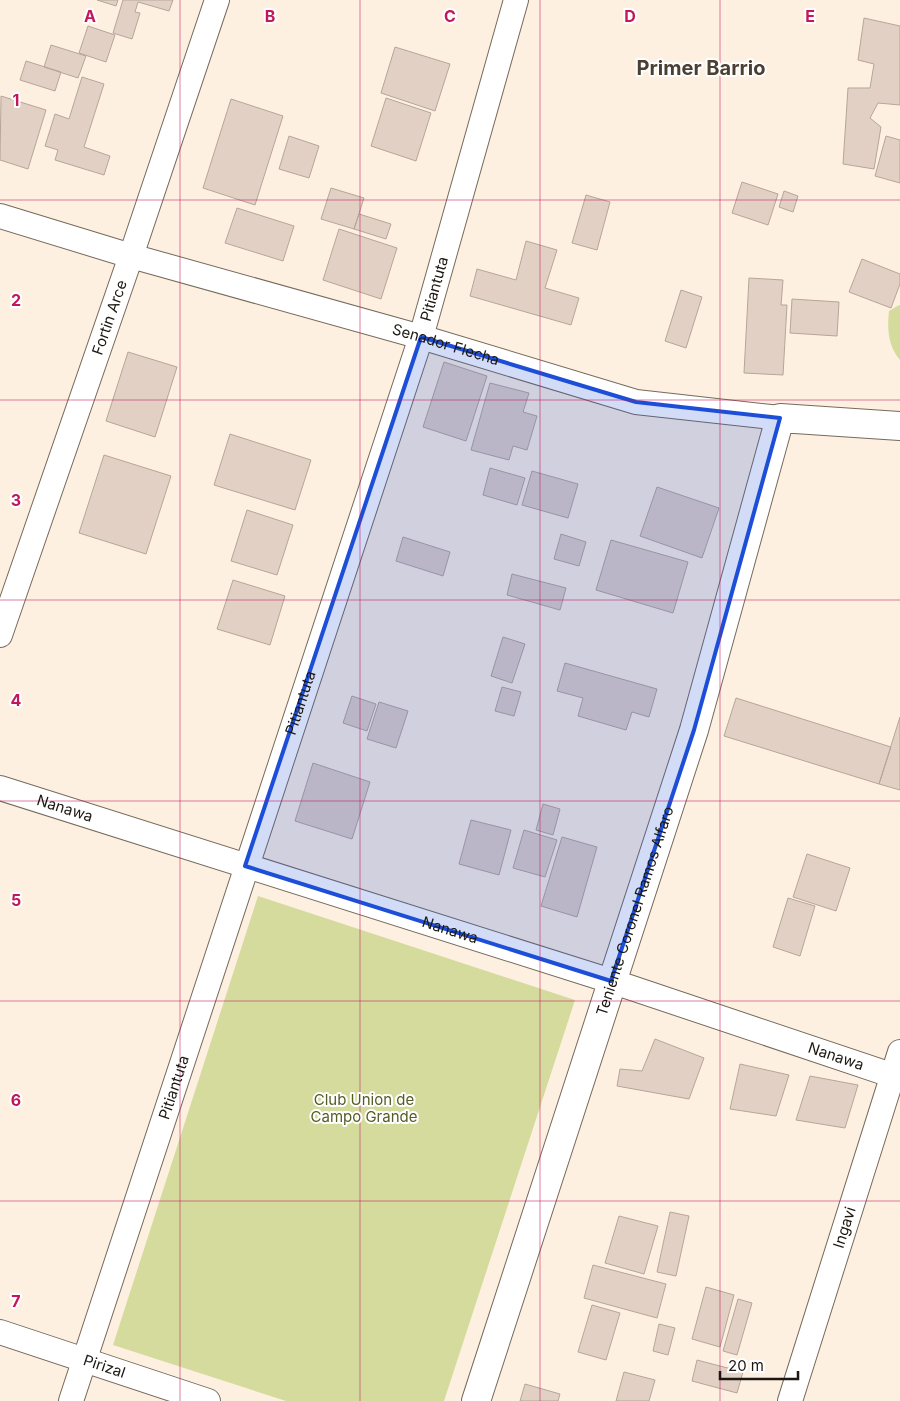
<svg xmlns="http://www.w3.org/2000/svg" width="900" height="1401" font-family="Inter,sans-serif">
<rect width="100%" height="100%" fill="#fef0e0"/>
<path fill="#d4db9d" d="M 899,305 L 900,306 L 900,360 C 888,346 887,329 889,311 Z
M 258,896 L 575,1000 L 444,1401 L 286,1401 L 113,1345 Z"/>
<path fill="#e2d0c4" stroke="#b6a59a" d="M 97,0 L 118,0 L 116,6 Z
M 123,0 L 173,0 L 169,11 L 138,2 L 135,12 L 140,13 L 132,39 L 113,33 Z
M 864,18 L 900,26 L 900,105 L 878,103 L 870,118 L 881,127 L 874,169 L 843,164 L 848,88 L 870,88 L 874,64 L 858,60 Z
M 88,26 L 115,35 L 106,62 L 79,53 Z
M 51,45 L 86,56 L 78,78 L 44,67 Z
M 395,47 L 450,64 L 435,111 L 381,93 Z
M 26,61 L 61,72 L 55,91 L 20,80 Z
M 82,77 L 104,84 L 84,147 L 110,156 L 104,175 L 55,160 L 58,150 L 45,146 L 55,114 L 69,119 Z
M 1,96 L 46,110 L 28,169 L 0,160 Z
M 386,98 L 431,113 L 416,161 L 371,146 Z
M 231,99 L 283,116 L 255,205 L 203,188 Z
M 289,136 L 319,146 L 309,178 L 279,169 Z
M 886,136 L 900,140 L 900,183 L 875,176 Z
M 742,182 L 778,194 L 768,225 L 732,213 Z
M 331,188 L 364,198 L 354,229 L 321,219 Z
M 784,191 L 798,196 L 793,212 L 779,207 Z
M 586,195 L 610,202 L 597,250 L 572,243 Z
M 237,208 L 294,226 L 283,261 L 225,243 Z
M 359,214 L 391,224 L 386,239 L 354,229 Z
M 339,229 L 397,248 L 381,299 L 323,280 Z
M 526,241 L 557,250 L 545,288 L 579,298 L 571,325 L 470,296 L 477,269 L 516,280 Z
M 862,259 L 900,274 L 900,284 L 891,308 L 849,292 Z
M 749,278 L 783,280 L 781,305 L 787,305 L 783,375 L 744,373 Z
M 681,290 L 702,297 L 686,348 L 665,341 Z
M 792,299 L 839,302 L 837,336 L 790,333 Z
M 128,352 L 177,367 L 155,437 L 106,421 Z
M 444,362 L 487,376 L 466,441 L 423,427 Z
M 490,383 L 529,393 L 523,412 L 537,416 L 527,450 L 513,446 L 509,460 L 471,450 Z
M 230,434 L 311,460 L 295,510 L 214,485 Z
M 104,455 L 171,476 L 146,554 L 79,533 Z
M 490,468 L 525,478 L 517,505 L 483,495 Z
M 532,471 L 578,484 L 568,518 L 522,505 Z
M 657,487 L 719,508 L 702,558 L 640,536 Z
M 247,510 L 293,525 L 277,575 L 231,561 Z
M 561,534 L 586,542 L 579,566 L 554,559 Z
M 403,537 L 450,552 L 443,576 L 396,561 Z
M 611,540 L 688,562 L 673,613 L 596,590 Z
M 512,574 L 566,588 L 560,610 L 507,595 Z
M 233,580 L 285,596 L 270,645 L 217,629 Z
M 503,637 L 525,644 L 512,683 L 491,676 Z
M 565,663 L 657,689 L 649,717 L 632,712 L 626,730 L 578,716 L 583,698 L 557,691 Z
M 502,687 L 521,692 L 514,716 L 495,711 Z
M 352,696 L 376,704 L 367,731 L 343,723 Z
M 736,698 L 891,747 L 879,784 L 724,736 Z
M 379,702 L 408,711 L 396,748 L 367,739 Z
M 900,717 L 900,790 L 879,784 Z
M 313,763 L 370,782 L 352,839 L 295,821 Z
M 543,804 L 560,809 L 553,835 L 536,830 Z
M 471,820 L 511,830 L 499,875 L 459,864 Z
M 524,830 L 557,840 L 545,877 L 513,868 Z
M 562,837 L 597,847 L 577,917 L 541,906 Z
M 807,854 L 850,868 L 836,911 L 793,897 Z
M 788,898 L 815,906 L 800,956 L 773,947 Z
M 655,1039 L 704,1058 L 689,1099 L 617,1086 L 620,1069 L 642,1071 Z
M 740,1064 L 789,1075 L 776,1116 L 730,1109 Z
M 810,1076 L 858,1085 L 845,1128 L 796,1120 Z
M 670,1212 L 689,1216 L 676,1276 L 657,1272 Z
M 619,1216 L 658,1226 L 644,1274 L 605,1263 Z
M 593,1265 L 666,1284 L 657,1318 L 584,1298 Z
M 706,1287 L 734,1295 L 720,1347 L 692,1339 Z
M 738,1299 L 752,1303 L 737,1355 L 723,1351 Z
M 592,1305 L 620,1313 L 606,1360 L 578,1352 Z
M 659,1324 L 675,1328 L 668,1355 L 653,1351 Z
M 697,1360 L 743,1372 L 737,1393 L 692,1381 Z
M 624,1372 L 655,1380 L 649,1401 L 616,1401 Z
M 525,1384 L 560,1394 L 558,1401 L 520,1401 Z"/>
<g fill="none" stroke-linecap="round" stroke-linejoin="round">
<defs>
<g id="minor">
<path id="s1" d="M 0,216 L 131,256 L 421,337 L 636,402 L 780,418"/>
<path id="s2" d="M 0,635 L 131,256 L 217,0"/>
<path id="s3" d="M 0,788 L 611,981 L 900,1078"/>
<path id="s4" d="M 0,1332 L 208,1401"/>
<path id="s5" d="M 71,1401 L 421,337 L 516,0"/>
<path id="s6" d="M 790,1401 L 900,1052"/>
</g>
<g id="tertiary">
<path id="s7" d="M 476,1401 L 694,730 L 780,418 L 900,426"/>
</g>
</defs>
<use href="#minor" stroke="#766a5c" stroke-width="26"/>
<use href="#tertiary" stroke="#766a5c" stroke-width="30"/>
<use href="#minor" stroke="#fff" stroke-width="24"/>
<use href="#tertiary" stroke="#fff" stroke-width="28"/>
</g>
<path fill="#1d4ed8" fill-opacity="0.2" stroke="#1d4ed8" stroke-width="4" stroke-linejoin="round" d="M 421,337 L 636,402 L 780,418 L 694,730 L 611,981 L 245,866 Z"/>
<path fill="none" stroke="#c2185b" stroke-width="1" stroke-opacity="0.55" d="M 180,0 L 180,1401M 360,0 L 360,1401M 540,0 L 540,1401M 720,0 L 720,1401M 0,200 L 900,200M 0,400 L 900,400M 0,600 L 900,600M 0,801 L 900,801M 0,1001 L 900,1001M 0,1201 L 900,1201"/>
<g text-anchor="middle" stroke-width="4" stroke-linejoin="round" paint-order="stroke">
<g font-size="15" fill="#1c1712" stroke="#fff">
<text dy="5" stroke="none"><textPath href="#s5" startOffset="1170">Pitiantuta</textPath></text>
<text dy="5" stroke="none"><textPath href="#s2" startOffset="336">Fortin Arce</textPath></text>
<text dy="5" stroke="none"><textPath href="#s1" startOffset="464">Senador Flecha</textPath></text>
<text dy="5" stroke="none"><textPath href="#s5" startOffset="735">Pitiantuta</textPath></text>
<text dy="5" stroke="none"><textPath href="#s3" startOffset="68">Nanawa</textPath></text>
<text dy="5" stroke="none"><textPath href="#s7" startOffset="515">Teniente Coronel Ramos Alfaro</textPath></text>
<text dy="5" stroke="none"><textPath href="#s3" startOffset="472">Nanawa</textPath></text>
<text dy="5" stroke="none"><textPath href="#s3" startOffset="878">Nanawa</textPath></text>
<text dy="5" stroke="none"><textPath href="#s5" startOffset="330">Pitiantuta</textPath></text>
<text dy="5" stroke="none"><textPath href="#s6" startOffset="182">Ingavi</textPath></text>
<text dy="5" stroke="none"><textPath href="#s4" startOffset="110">Pirizal</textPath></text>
</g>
<g font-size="15" fill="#575c24" stroke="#fff">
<text x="364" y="1105">Club Union de<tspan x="364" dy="17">Campo Grande</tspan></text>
</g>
<g font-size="20" font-weight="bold" fill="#4a3f32" stroke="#fff">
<text x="701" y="75">Primer Barrio</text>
</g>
</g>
<g font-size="16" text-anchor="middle" font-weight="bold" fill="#c2185b" stroke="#fff" stroke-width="4" stroke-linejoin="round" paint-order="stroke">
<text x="90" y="22">A</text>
<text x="270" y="22">B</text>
<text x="450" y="22">C</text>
<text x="630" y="22">D</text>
<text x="810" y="22">E</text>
<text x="16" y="106">1</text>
<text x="16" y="306">2</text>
<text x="16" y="506">3</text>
<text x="16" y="706">4</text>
<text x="16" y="906">5</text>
<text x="16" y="1106">6</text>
<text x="16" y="1307">7</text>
</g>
<path d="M720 1371v8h78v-8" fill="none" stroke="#1c1712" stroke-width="2.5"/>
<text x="728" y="1371" font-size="15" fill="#1c1712" stroke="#ffffff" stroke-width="4" paint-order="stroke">20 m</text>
</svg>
